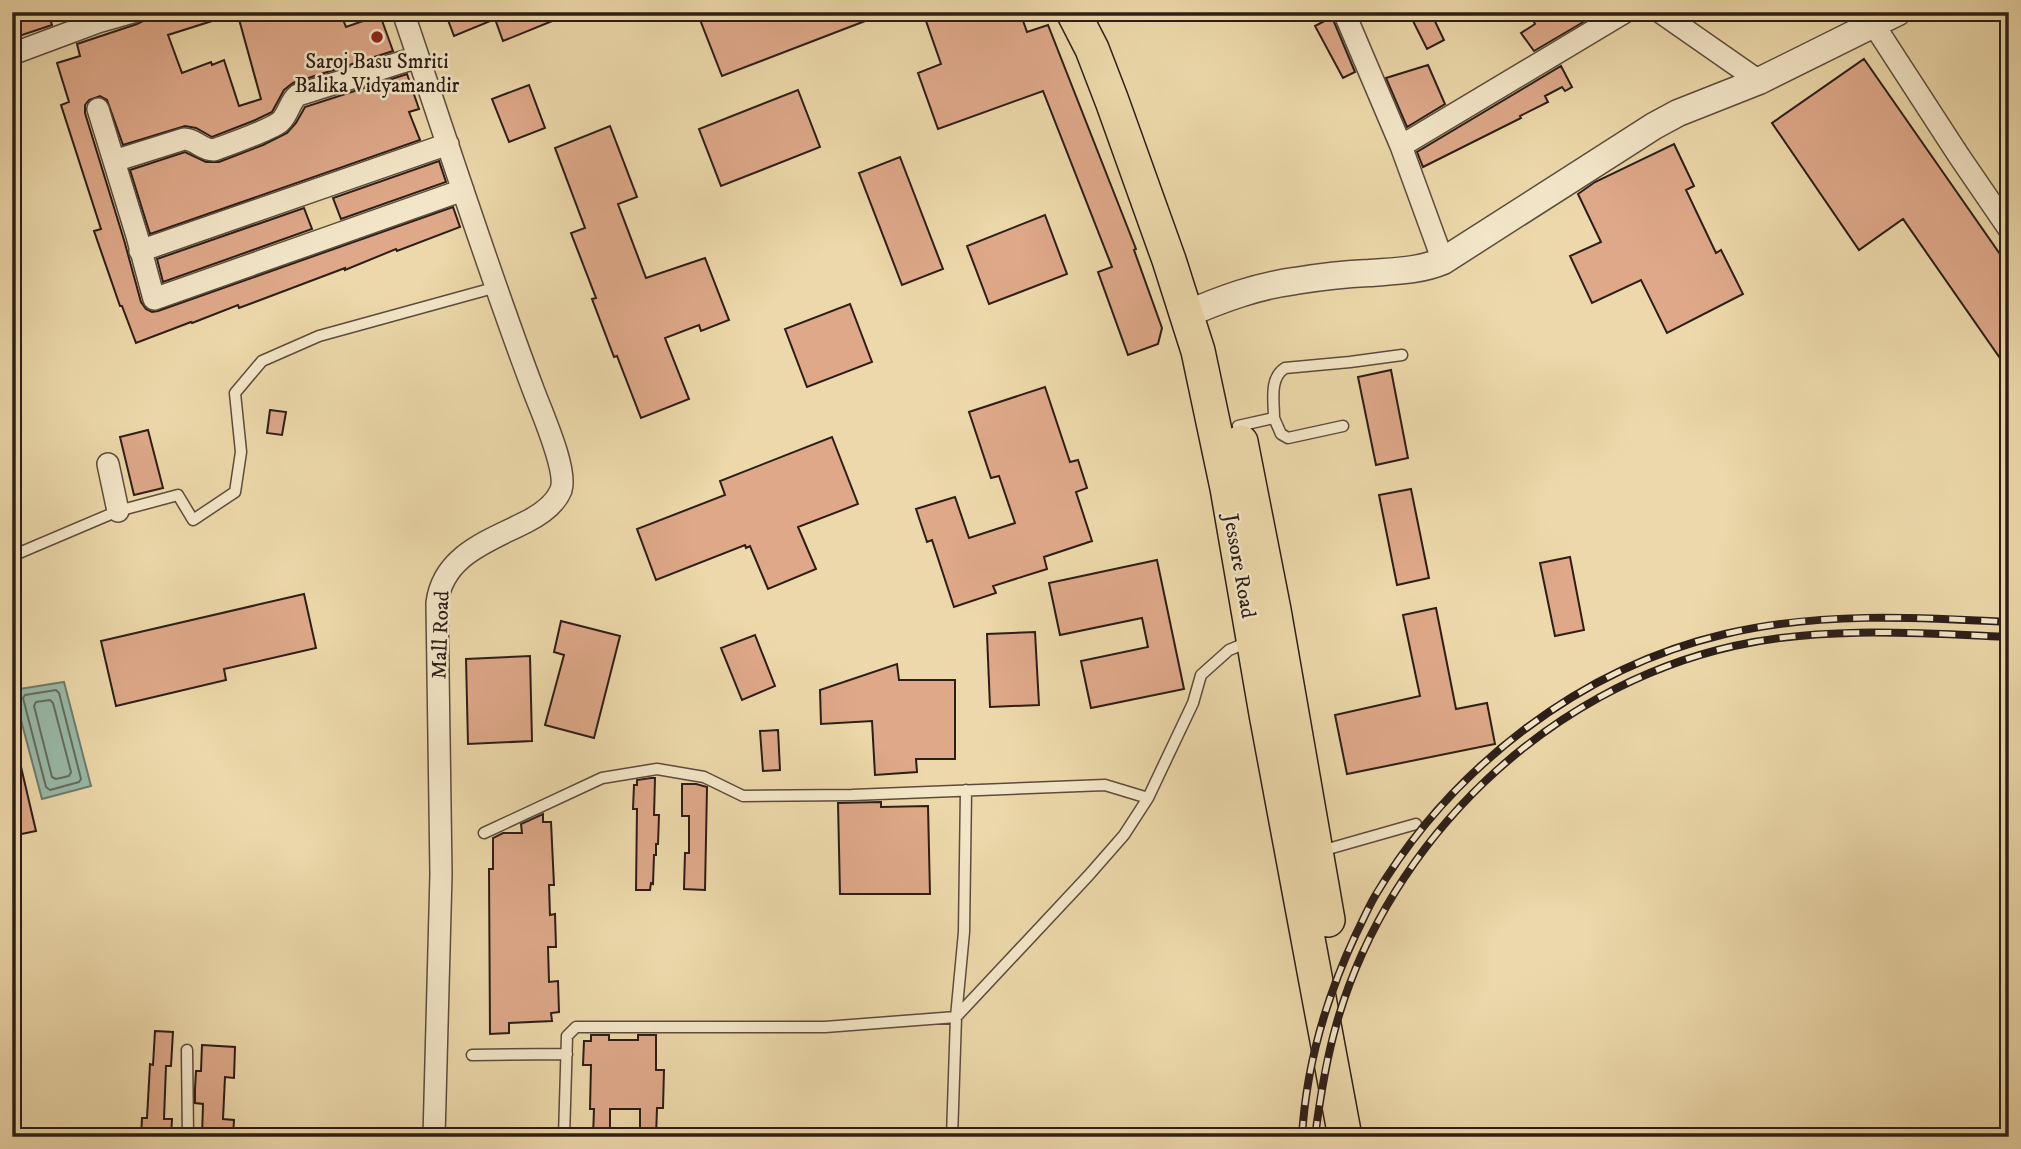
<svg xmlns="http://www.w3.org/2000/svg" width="2021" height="1149" font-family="'IM FELL DW Pica',serif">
<rect width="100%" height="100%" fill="#ecd8aa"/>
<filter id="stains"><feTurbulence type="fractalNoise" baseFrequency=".00286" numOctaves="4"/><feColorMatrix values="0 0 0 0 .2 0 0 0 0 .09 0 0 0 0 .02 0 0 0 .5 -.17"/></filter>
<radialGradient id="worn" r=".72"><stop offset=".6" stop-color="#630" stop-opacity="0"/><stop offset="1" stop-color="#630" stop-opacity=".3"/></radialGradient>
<path fill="#99baa8" stroke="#6d7c6e" stroke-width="2" d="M 64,682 L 91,786 L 42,799 L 13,690 Z"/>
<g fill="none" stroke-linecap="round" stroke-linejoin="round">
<path stroke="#626c60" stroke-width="2" d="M 56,690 L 59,693 L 81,779 L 79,782 L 50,790 L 46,787 L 23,698 L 25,695 Z
M 50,700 L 53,703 L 71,772 L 69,776 L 56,779 L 52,777 L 34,706 L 36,702 Z"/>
</g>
<path fill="#dea889" stroke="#2c1e18" stroke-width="2" d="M 12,12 L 48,12 L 52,25 L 16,37 L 12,26 Z
M 146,12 L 230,12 L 231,15 L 168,35 L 182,73 L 211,62 L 212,65 L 224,60 L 239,106 L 261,99 L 237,12 L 340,12 L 346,27 L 380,15 L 393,51 L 293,83 L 284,90 L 272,112 L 253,121 L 212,137 L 196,128 L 185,126 L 123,145 L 107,100 L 100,96 L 89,100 L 85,105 L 85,113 L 124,240 L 141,302 L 146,309 L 152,312 L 158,311 L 453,207 L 460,227 L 397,251 L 396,249 L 345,270 L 345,268 L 239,308 L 238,305 L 192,323 L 191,322 L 136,343 L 122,306 L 120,306 L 94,231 L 101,229 L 61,105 L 69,102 L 57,63 L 80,56 L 77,44 L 137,24 L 143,21 Z
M 445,12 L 572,12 L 572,13 L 503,41 L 495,19 L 454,36 Z
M 697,12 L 886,12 L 886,13 L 722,76 Z
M 942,12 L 1020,12 L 1027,32 L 1048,25 L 1136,249 L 1134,250 L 1162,328 L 1158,344 L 1128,355 L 1098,272 L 1112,267 L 1043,91 L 938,129 L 918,73 L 941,64 L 925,18 Z
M 1529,12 L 1580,12 L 1585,21 L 1534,51 L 1521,33 L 1535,24 Z
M 1431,13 L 1444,40 L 1427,49 L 1413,21 Z
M 1332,17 L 1355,72 L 1343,78 L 1315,26 Z
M 1864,59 L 2009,267 L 2009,371 L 1903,219 L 1859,250 L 1772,123 Z
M 1428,65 L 1445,104 L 1407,127 L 1386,78 Z
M 1561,66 L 1572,87 L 1565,91 L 1562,87 L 1545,96 L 1548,102 L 1520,116 L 1521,118 L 1423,167 L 1417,152 Z
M 407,74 L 419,109 L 409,112 L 420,140 L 150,234 L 130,170 L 185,152 L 206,162 L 219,162 L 263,145 L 287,133 L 296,123 L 305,107 Z
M 529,85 L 545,128 L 509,142 L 492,99 Z
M 798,90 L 820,147 L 721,186 L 699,129 Z
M 610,126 L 637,197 L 618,204 L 646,278 L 705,258 L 729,320 L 701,331 L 699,325 L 665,338 L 689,399 L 641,418 L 617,356 L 614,357 L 592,299 L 596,298 L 571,233 L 585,228 L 555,148 Z
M 1674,144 L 1694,186 L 1686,190 L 1716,253 L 1721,250 L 1743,294 L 1667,333 L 1641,280 L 1592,303 L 1570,256 L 1601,242 L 1578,194 L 1595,182 Z
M 900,157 L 943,269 L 902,285 L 859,173 Z
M 439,161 L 446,182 L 341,219 L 333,198 Z
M 304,208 L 312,229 L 163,282 L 157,259 Z
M 1045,215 L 1067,274 L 989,304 L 967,246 Z
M 850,304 L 872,362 L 807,387 L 785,329 Z
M 1391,370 L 1408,458 L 1376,465 L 1358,377 Z
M 1045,387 L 1070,462 L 1078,460 L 1087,488 L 1076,492 L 1092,541 L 1044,557 L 1047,569 L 993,586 L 996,593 L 954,607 L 932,540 L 927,542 L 916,509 L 955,497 L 969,538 L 1015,523 L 999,476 L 991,478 L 969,412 Z
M 270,410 L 286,412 L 282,435 L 267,433 Z
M 148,430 L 163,488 L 134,495 L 120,437 Z
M 832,437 L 858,504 L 798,527 L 816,569 L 768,589 L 750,546 L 746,548 L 745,545 L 656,580 L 637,529 L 725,495 L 720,481 Z
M 1411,489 L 1429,578 L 1397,585 L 1379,495 Z
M 1570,557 L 1584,630 L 1555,636 L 1540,563 Z
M 1157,560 L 1184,689 L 1091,708 L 1081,661 L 1148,647 L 1142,618 L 1060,635 L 1049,583 Z
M 304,594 L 316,648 L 224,669 L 226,680 L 116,706 L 101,641 Z
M 1436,608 L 1456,709 L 1487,703 L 1495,744 L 1347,774 L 1335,715 L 1420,696 L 1403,615 Z
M 561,621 L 620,636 L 594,738 L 545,725 L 564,655 L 554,652 Z
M 1035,632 L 1039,705 L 990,707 L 987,634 Z
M 755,635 L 775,686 L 742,700 L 721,648 Z
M 530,656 L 532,741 L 468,744 L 466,659 Z
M 897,664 L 899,680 L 955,680 L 955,759 L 916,759 L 917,772 L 875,775 L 872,721 L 821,724 L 820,690 Z
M 778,730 L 780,770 L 763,771 L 760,731 Z
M 18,754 L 36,831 L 12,836 L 12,755 Z
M 651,778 L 655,778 L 654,815 L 659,815 L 658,844 L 656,844 L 656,855 L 654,855 L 653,884 L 651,883 L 650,890 L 636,890 L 637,809 L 633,809 L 634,785 L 637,785 L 637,780 Z
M 682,784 L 696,784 L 707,787 L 705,890 L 684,889 L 685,853 L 689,853 L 689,816 L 682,816 Z
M 881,802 L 881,807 L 928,806 L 930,894 L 840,894 L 838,803 Z
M 543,814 L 543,822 L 551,822 L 554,885 L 549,885 L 550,915 L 555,914 L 556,947 L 548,947 L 549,982 L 558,981 L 559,1012 L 551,1013 L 552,1021 L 509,1023 L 509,1033 L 490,1034 L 489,869 L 493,869 L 493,838 L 503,833 L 522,833 L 521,824 Z
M 155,1031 L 173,1032 L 171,1066 L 166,1066 L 164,1119 L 172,1119 L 171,1137 L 141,1137 L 142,1118 L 147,1118 L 150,1064 L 153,1065 Z
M 591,1035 L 609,1035 L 609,1040 L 638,1040 L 638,1035 L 656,1035 L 656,1070 L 664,1070 L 663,1108 L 657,1108 L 656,1137 L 640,1137 L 640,1109 L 610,1109 L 610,1137 L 593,1137 L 594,1109 L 590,1109 L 591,1065 L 583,1065 L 584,1041 L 591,1041 Z
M 202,1045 L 235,1047 L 234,1078 L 225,1077 L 223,1119 L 234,1120 L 233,1137 L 202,1137 L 203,1104 L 195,1103 L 195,1089 L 196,1071 L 201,1071 Z"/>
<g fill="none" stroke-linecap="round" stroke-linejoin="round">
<defs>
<path id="service" d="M 1274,418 L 1281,434 L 1288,438 L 1343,426
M 1238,426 L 1274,418 C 1274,401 1269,378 1285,368 L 1350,362 L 1402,355
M 12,556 L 118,511 L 178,495 L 193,520 L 235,492 L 241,452 L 235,393 L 262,361 L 319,336 L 497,287
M 484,833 L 602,778 L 657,769 L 704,777 L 743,796 L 852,795 L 1105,785 L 1148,798 L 1193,703 L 1201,675 L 1229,650 L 1251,641
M 1321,851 L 1416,824
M 187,1050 L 188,1137
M 472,1055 L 567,1054
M 564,1137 L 567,1036 L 576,1027 L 825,1027 L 956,1017 L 1089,875 L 1124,835 L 1148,798
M 952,1137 L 956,1017 L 964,932 L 966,790"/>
<path id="minor" d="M 403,12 C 446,138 486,265 533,389 C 541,411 568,470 561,490 C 555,505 540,515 526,522 C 489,541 443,555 437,603 L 441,874 L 434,1137
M 1344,12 L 1401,146 L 1443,261
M 1660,12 L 1759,81
M 1874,25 L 1959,156 L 2009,229
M 12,54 L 98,22 L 133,12
M 98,109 L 137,236 L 154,299 L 463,190
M 1401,146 L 1625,12
M 114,161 L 184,139 C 196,139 201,150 214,150 C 230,144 268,131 280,122 C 289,114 289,102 298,95 L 418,57
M 140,251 L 448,144
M 108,464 L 118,511"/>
<path id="tertiary" d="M 1187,314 C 1222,299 1257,286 1295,281 C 1319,277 1345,274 1369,273 C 1395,271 1419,271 1443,261 L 1654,126 L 1678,113 L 1759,81 L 1898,12"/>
<path id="primary" d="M 1073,12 L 1092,49 L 1112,101 L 1169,260 L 1198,351 L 1227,488 L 1266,714 L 1345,1137
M 1241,442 L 1274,610 L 1328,920"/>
</defs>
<use href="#service" stroke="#5c4c3c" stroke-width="13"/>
<use href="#minor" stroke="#5c4c3c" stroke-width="24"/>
<use href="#tertiary" stroke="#5c4c3c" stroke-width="29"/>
<use href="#primary" stroke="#2c1e18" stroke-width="36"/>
<use href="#service" stroke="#f3e6c8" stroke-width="10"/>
<use href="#minor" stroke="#f3e6c8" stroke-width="21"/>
<use href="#tertiary" stroke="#f3e6c8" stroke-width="26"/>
<use href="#primary" stroke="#ecd8aa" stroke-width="33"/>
<defs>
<path id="rail" d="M 1302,1137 C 1306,1066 1326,998 1356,934 C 1362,922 1368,908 1375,896 C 1451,768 1580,668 1725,634 C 1817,612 1915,617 2009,622
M 1315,1137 C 1320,1098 1326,1060 1337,1022 C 1390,839 1547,688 1734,646 C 1824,626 1918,633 2009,637"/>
</defs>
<use href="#rail" stroke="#2c1e18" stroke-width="8"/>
<use href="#rail" stroke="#f3e6c8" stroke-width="5" stroke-dasharray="16" stroke-linecap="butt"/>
</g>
<circle fill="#8f2418" stroke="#f3e6c8" stroke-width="2.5" cx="377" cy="37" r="7"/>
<g text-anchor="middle" stroke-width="5" stroke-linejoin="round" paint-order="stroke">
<g font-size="21" fill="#2c1e18" stroke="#f3e6c8">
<text x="377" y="68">Saroj Basu Smriti<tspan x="377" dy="24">Balika Vidyamandir</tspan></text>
</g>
<g font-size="21" fill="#2c1e18" stroke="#f3e6c8">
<text transform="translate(1240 566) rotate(80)" y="7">Jessore Road</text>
<text transform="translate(440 635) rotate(-88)" y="7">Mall Road</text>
</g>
</g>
<rect width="2021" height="1149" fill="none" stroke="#ecd8aa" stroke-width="42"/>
<rect x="14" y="14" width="1993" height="1121" fill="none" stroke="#2c1e18" stroke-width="3.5"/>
<rect x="21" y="21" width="1979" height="1107" fill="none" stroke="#2c1e18" stroke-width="2"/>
<rect width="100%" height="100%" filter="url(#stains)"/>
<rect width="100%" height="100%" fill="url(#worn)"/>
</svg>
